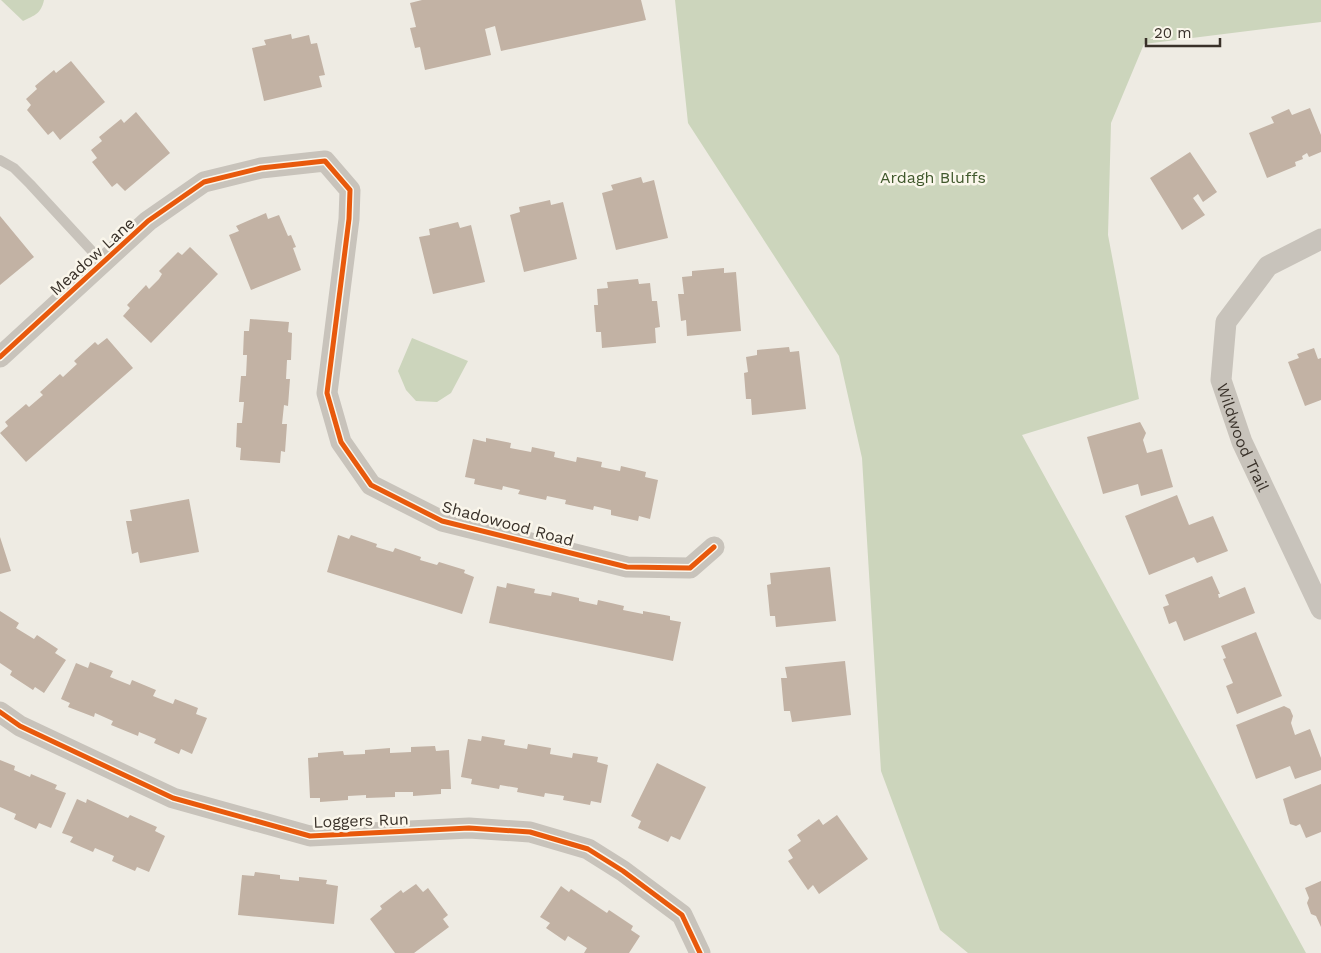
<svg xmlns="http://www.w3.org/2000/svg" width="1321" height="953" font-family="'Work Sans',sans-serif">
<rect width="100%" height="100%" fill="#eeebe3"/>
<path fill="#ccd5bc" d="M 1,0 L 44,0 C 41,14 35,15 23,21 Z
M 675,0 L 1321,0 L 1321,22 L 1144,44 L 1111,123 L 1108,235 L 1139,399 L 1022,435 L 1306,953 L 968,953 L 940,930 L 881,771 L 862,458 L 839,356 L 688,123 Z
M 412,338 L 468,361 L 451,393 L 437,402 L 416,401 L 406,390 L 398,371 Z"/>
<path fill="#c2b2a4" d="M 422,0 L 641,0 L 646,20 L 501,51 L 495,26 L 485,29 L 491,55 L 425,70 L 420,47 L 415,48 L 410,28 L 416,27 L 410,3 Z
M 291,34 L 292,39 L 309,35 L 311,44 L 317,43 L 325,75 L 319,76 L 322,87 L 264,101 L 252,48 L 266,45 L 264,40 Z
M 71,61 L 105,102 L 60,140 L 53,131 L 48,135 L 27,110 L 31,105 L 26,99 L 37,89 L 35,86 L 54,70 L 56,73 Z
M 1310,108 L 1321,135 L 1321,152 L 1309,157 L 1307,153 L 1302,156 L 1303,159 L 1295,162 L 1296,166 L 1267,178 L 1249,133 L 1274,123 L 1271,117 L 1289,109 L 1292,115 Z
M 136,112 L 170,153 L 125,191 L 117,183 L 112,187 L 92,162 L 97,158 L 91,150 L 102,141 L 99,137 L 121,119 L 124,123 Z
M 1190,152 L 1217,192 L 1203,202 L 1198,194 L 1193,198 L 1205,215 L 1182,230 L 1150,178 Z
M 641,177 L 643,183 L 654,180 L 668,238 L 616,250 L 602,193 L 613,190 L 611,185 Z
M 550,200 L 551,205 L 563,202 L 577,259 L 524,272 L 510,215 L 520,212 L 519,207 Z
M 266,213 L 268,219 L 279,215 L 288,236 L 291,235 L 296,247 L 293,248 L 301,270 L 251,290 L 229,235 L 239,231 L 236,226 Z
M 0,216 L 34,257 L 0,285 Z
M 458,222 L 460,228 L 471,225 L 485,282 L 433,294 L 419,237 L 430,235 L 429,229 Z
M 190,247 L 218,274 L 151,343 L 123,316 L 130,308 L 127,305 L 146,285 L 149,289 L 159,279 L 162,274 L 159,271 L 178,252 L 182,255 Z
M 724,268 L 724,273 L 736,272 L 741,331 L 687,336 L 686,320 L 681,321 L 678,294 L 684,294 L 682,277 L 692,276 L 692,271 Z
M 638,279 L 639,284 L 650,283 L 652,301 L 657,301 L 660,327 L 655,328 L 656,343 L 602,348 L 601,332 L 596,332 L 594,305 L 598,305 L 597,289 L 608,288 L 607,282 Z
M 250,319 L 289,322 L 288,332 L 292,333 L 291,360 L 287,360 L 286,379 L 290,379 L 288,406 L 284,405 L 282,424 L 287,424 L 285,452 L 281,451 L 280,463 L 240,460 L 241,448 L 236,447 L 237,423 L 242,423 L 244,402 L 239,402 L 241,376 L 246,376 L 247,355 L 243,355 L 244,331 L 249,331 Z
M 107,338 L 133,368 L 26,462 L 0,433 L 8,426 L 5,422 L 26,404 L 29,407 L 43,395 L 40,392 L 60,374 L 63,377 L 77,364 L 74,361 L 95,342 L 98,345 Z
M 789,347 L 790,352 L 799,351 L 806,409 L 752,415 L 751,399 L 746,399 L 744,373 L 748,372 L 746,357 L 757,355 L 757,350 Z
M 1314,348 L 1318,359 L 1321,358 L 1321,400 L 1305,406 L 1288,362 L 1299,358 L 1297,354 Z
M 1140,422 L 1146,433 L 1143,440 L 1147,453 L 1162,449 L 1173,487 L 1141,496 L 1138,484 L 1103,494 L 1087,437 Z
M 486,438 L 511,443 L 510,448 L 531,452 L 532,447 L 555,452 L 554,457 L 576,462 L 577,457 L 602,462 L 601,467 L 620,471 L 621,466 L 646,472 L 645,477 L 658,480 L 650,519 L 639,516 L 638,521 L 611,515 L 611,510 L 594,506 L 593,510 L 565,504 L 566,500 L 547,496 L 546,500 L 518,494 L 520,490 L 503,486 L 502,490 L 474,484 L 475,479 L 465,477 L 473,439 L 486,442 Z
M 1177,495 L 1189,525 L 1213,516 L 1228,551 L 1197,563 L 1194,557 L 1149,575 L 1125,516 Z
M 189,499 L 199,552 L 140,563 L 138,552 L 132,554 L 126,521 L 132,521 L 130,510 Z
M 338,535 L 349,539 L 351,535 L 377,544 L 376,547 L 393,552 L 395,548 L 421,557 L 420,560 L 437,565 L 439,562 L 465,570 L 464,573 L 474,577 L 462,614 L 327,572 Z
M 0,537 L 11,571 L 0,574 Z
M 830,567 L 836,621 L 776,627 L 775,616 L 770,616 L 767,585 L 771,584 L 770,573 Z
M 1212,576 L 1220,594 L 1218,594 L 1219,598 L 1245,587 L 1255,613 L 1184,641 L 1176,621 L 1169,624 L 1163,607 L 1169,605 L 1165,595 Z
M 507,583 L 535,589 L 534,593 L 551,596 L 552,592 L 579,598 L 579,601 L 597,605 L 598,600 L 624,606 L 623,610 L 643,614 L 643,611 L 670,616 L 670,620 L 681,622 L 673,661 L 489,623 L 497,586 L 506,588 Z
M 0,611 L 19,623 L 16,628 L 34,639 L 37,635 L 58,649 L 55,653 L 66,660 L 44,693 L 35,687 L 33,690 L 10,675 L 12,671 L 0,663 Z
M 1256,632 L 1282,696 L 1237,714 L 1226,686 L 1233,683 L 1223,659 L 1226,658 L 1221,646 Z
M 845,661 L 851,715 L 792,722 L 790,711 L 784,711 L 781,678 L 787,678 L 785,667 Z
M 90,662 L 113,671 L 110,677 L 130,685 L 132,680 L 156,690 L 153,696 L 173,704 L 175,699 L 198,708 L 196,714 L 207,718 L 192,754 L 181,749 L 179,754 L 154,743 L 156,739 L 139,732 L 138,736 L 111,725 L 113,721 L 95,713 L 94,717 L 68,707 L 70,703 L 61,699 L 76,663 L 88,668 Z
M 1284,706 L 1290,709 L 1293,716 L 1291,723 L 1295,735 L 1310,729 L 1321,758 L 1321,770 L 1295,779 L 1290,766 L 1256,779 L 1236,725 Z
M 482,736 L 505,740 L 504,745 L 527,749 L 528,744 L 551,748 L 550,754 L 572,758 L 573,753 L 598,757 L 597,762 L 608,765 L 601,803 L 591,801 L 590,805 L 563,800 L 564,796 L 545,793 L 544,797 L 517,792 L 518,788 L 500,785 L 499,789 L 471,784 L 472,779 L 461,777 L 468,739 L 481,741 Z
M 435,746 L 436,751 L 449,750 L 451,789 L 441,789 L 441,794 L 413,796 L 413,792 L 395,792 L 395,797 L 366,798 L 366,795 L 348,796 L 348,800 L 320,802 L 320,798 L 310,798 L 308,758 L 318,757 L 318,753 L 343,751 L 344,755 L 365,754 L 365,750 L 390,748 L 390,753 L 411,752 L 411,747 Z
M 0,760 L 15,766 L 14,770 L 30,777 L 31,774 L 57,785 L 55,789 L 66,793 L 51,828 L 39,823 L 36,829 L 14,819 L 16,814 L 0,807 Z
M 657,763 L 706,787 L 680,840 L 671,836 L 668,842 L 638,828 L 641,821 L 631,816 Z
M 1321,784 L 1321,832 L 1306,838 L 1300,824 L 1296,826 L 1290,824 L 1283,799 Z
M 77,799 L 86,803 L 87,799 L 128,818 L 130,815 L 157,827 L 155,831 L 165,836 L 149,872 L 137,867 L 135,871 L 112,861 L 114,856 L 95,848 L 93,852 L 70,842 L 73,837 L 62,833 Z
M 837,815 L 868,859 L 819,894 L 813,885 L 808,890 L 788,861 L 793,858 L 788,850 L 801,841 L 797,835 L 819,819 L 823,825 Z
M 255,872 L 280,875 L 280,879 L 299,881 L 299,877 L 327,880 L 326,884 L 338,886 L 334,924 L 238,915 L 242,875 L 254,876 Z
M 1321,881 L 1321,927 L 1316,916 L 1311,914 L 1307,903 L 1309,898 L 1305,888 Z
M 416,884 L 423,892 L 428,888 L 448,915 L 443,919 L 449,927 L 414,953 L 395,953 L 370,919 L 382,909 L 380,906 L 401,890 L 403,893 Z
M 561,886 L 569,892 L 571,889 L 607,913 L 609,910 L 633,926 L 631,930 L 640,936 L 629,953 L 584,953 L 587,948 L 568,936 L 565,941 L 546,928 L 550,923 L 540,917 Z"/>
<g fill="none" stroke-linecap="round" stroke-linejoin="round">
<path stroke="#c8c3bb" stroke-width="10" d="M 0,160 L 14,168 L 30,184 L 103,263"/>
<g stroke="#c8c3bb" stroke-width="21">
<path id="s1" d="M 1321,239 L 1268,266 L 1226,322 L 1221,380 L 1242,442 L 1321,609"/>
<path d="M 0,357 L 148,221 L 204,182 L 261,168 L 325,161 L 350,190 L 349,219 L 327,393 L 341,442 L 371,485 L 442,521 L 627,567 L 690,568 L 714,547"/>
<path d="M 0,712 L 20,726 L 173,798 L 310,836 L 469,828 L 530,832 L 588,849 L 623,871 L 682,915 L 700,953"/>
</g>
<defs>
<path id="cycleway" d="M 0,357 L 148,221 L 204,182 L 261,168 L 325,161 L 350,190 L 349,219 L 327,393 L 341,442 L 371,485 L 442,521 L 627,567 L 690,568 L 714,547
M 0,712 L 20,726 L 173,798 L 310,836 L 469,828 L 530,832 L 588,849 L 623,871 L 682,915 L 700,953"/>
</defs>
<use href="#cycleway" stroke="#faf6eb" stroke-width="8"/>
<use href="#cycleway" stroke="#e8590c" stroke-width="5"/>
</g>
<g text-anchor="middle" stroke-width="5" stroke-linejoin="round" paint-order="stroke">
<g font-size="16" fill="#40582c" stroke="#faf6eb">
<text x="933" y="183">Ardagh Bluffs</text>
</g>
<g font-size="16" fill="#393129" stroke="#faf6eb">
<text transform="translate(92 256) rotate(-42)" y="6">Meadow Lane</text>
<text dy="6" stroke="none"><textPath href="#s1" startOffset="249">Wildwood Trail</textPath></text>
<text transform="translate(508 523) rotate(15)" y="6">Shadowood Road</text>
<text transform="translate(361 820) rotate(-2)" y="6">Loggers Run</text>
</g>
</g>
<path d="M1146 38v8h74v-8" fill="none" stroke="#393129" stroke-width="2.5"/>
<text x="1154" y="38" font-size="15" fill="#393129" stroke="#faf6eb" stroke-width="4" paint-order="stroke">20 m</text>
</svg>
